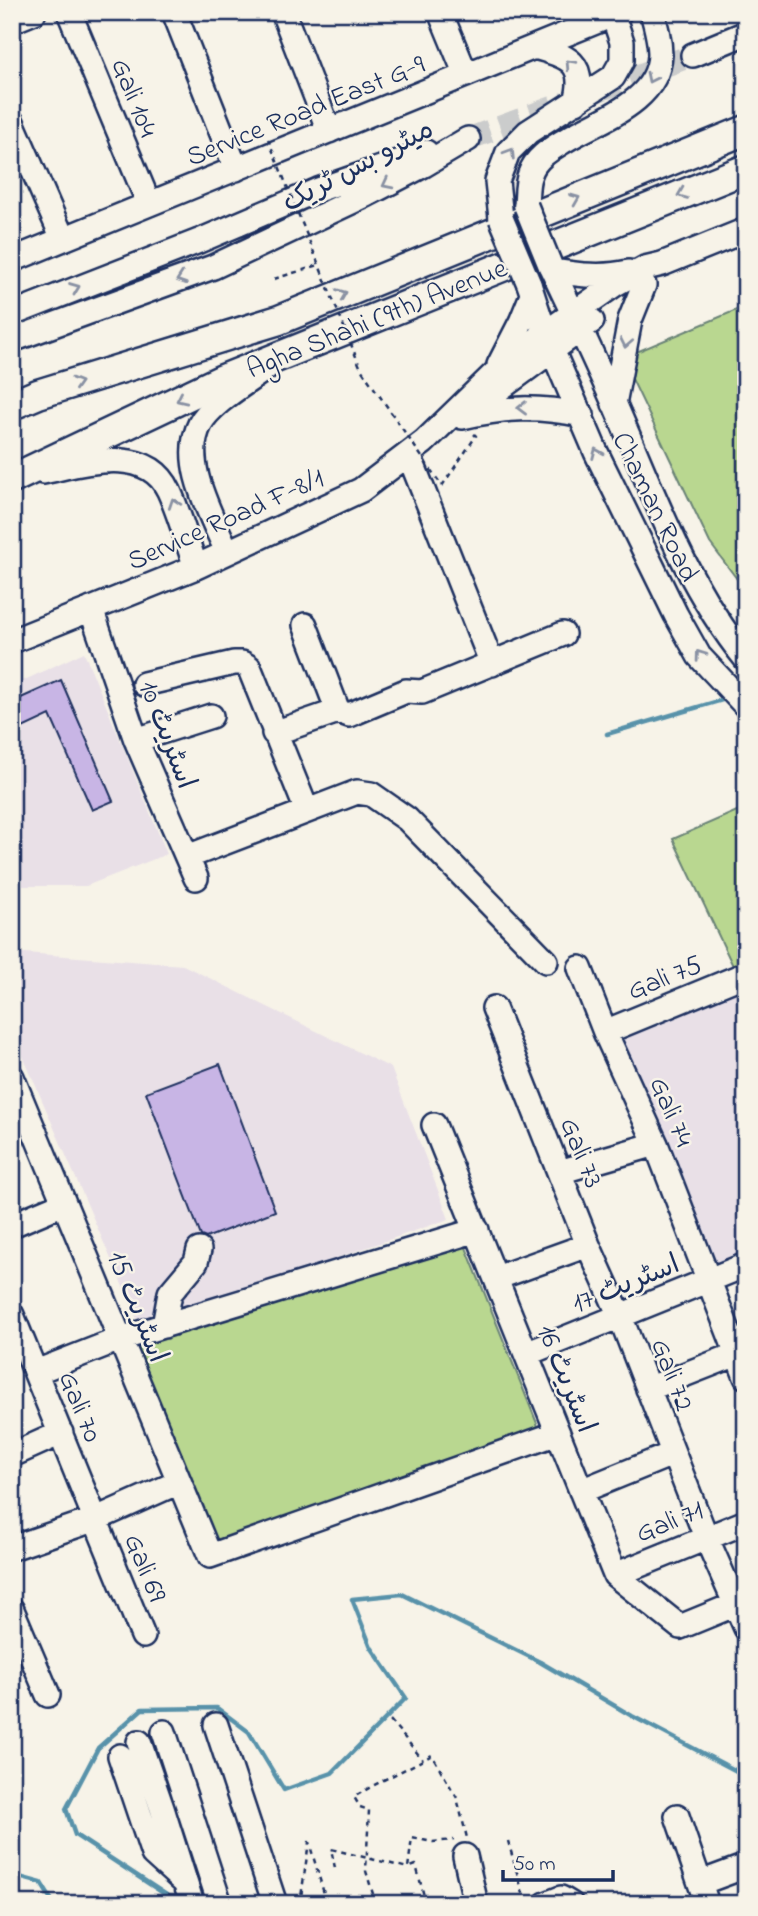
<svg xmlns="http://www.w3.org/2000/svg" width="758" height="1916" font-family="'Indie Flower','Playpen Sans Arabic',sans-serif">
<rect width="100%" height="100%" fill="#f7f3e8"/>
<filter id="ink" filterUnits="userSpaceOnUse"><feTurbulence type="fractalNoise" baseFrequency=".0143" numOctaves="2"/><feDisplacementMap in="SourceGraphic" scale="14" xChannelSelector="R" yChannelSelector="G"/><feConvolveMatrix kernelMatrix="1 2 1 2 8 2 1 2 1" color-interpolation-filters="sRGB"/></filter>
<g filter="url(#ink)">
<path fill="#e9e0e7" d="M 84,652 L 167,854 L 86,886 L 12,886 L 12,686 Z
M 12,952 L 183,965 L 391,1068 L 449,1219 L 140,1326 L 12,1031 Z
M 746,983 L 746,1256 L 708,1272 L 612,1037 Z"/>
<path fill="#b9d790" stroke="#6a8377" stroke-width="2" d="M 746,306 L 746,591 L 710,543 L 622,358 Z
M 746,807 L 746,960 L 733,966 L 673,839 Z
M 463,1240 L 540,1431 L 213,1550 L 131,1339 Z"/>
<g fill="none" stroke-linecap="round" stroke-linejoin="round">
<path stroke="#5992aa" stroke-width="4.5" d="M 607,734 L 722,700
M 12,1875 L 41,1883 L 54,1904
M 173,1904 L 174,1900 L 75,1835 L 66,1809 L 98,1748 L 142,1709 L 217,1708 L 249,1732 L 284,1790 L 332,1773 L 406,1698 L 371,1647 L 352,1599 L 402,1594 L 540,1662 L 632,1716 L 746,1776"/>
</g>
<path fill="#c8b5e5" stroke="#1b2f5e" stroke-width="2" d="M 61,680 L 113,801 L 92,810 L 50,715 L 12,733 L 12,702 Z
M 220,1064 L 275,1211 L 206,1238 L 201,1236 L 146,1092 Z"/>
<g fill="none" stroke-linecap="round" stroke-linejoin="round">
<path stroke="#cbcccc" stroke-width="23" stroke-dasharray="23 11" stroke-linecap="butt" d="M 597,91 L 693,55
M 468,139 L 565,103"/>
<defs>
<path id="minor" d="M 69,12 L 149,204
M 174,12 L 236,169
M 283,12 L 329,131
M 440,12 L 466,75
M 12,21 L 34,12
M 534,47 C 568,56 587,62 576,102
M 693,55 L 746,33
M 12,122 L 63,239
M 526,206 C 527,196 526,183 530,174 C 535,158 551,149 564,141 C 598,120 658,103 660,55 C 660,40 656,26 652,12
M 501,218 L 497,181 L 508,152 L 528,132 L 613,77 L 622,61 L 622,42 L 613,15
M 12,260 L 620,12
M 550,265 C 572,311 594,358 615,405 C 653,492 685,584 746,659
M 553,271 C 579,275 603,278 629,272
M 529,284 L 545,333 L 596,452 L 676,615 L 699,656 L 746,706
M 12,314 L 199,241 L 318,190 L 426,152
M 12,340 L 213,267 L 366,195 L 424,165 L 468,139
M 499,365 L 521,322 L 532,295
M 490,396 L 592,321
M 614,404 L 630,320 L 644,285
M 462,417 C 505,407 538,406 582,415
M 409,455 L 492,664
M 43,472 C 82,464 147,443 169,491 C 180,515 187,542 196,567
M 227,552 C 212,515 180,463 200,424 C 211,403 247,383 266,368
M 91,609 L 136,740 L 196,878
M 305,625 L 338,711
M 12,641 L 196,567 L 361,490 L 424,442 L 494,374 L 545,333 L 614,285 L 645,268 L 662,264 L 746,230
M 144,684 L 234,663 L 242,663 L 249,667 L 307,811
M 274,733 L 338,711 L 349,715 L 406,691 L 422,692 L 563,634
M 136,740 L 211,716
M 187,857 L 357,792 L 371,794 L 407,819 L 546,961
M 580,968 L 605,1032 L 656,1144 L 746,1377
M 494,1008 L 588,1245 L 620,1316 L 706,1537 L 746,1628
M 605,1032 L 746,974
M 12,1077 L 210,1556 L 558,1433
M 434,1125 L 615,1575 L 680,1627 L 746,1600
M 559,1172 L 656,1144
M 12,1225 L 64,1203
M 496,1278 L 588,1245
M 12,1315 L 143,1636
M 164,1326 L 170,1293 L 196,1262 L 199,1250
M 526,1354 L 746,1265
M 36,1372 L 120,1339 L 477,1230
M 648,1389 L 737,1354
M 12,1455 L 61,1433
M 581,1491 L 672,1454
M 12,1548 L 96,1519 L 179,1482
M 615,1575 L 746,1522
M 12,1610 L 48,1695
M 216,1725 L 275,1904
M 164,1732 L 220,1904
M 139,1742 L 162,1808 L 192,1904
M 120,1756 L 153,1854 L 185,1883
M 677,1816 L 707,1904
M 465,1856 L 476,1904
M 700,1883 L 746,1866
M 546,1904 L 561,1898 L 571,1904"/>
<path id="major" d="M 612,12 L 613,15
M 12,405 L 38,394 L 279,320 L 746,130
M 12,479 L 223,379 L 746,169"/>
</defs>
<use href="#minor" stroke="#1b2f5e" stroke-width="28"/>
<use href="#major" stroke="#1b2f5e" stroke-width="33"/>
<path stroke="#1b2f5e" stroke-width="2.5" stroke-dasharray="5 5" stroke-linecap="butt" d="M 274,279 L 319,265
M 442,486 L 476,436 L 474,434
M 390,1720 L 423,1760
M 508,1841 L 526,1904
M 335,1868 L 331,1849 L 408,1868
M 300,1904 L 309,1842 L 327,1904
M 376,1904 L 366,1871 L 369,1810 L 360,1807 L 354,1797 C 379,1781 405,1770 432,1755 L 457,1798 L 467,1838
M 426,1904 L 416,1865 L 408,1868 L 412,1838 L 433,1842 L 454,1840"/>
<use href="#minor" stroke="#f7f3e8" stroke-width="23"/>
<use href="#major" stroke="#f7f3e8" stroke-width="28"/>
<defs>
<path id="minor-bridge" d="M 526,206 L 550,265
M 501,218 L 529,284"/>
</defs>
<use href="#minor-bridge" stroke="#1b2f5e" stroke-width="28" stroke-linecap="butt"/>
<path stroke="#1b2f5e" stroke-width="2.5" stroke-dasharray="5 5" stroke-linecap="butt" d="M 268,139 L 361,369 L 442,486"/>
<use href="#minor-bridge" stroke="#f7f3e8" stroke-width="23"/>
</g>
<defs><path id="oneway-chevron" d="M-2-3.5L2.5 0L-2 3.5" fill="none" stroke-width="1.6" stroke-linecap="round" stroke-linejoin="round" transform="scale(1.75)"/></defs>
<g stroke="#8991a3">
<use href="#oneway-chevron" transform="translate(570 64) rotate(-133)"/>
<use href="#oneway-chevron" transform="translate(651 78) rotate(116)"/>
<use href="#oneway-chevron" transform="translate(510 153) rotate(-58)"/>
<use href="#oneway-chevron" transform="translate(387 184) rotate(153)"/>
<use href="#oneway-chevron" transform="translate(682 194) rotate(158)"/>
<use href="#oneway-chevron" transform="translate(575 199) rotate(-22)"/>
<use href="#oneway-chevron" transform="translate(181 279) rotate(161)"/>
<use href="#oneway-chevron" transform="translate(75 288) rotate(-21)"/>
<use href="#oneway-chevron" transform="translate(342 294) rotate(-22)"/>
<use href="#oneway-chevron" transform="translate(626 343) rotate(101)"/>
<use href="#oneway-chevron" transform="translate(77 383) rotate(-17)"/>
<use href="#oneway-chevron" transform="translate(181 399) rotate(155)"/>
<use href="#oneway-chevron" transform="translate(522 408) rotate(179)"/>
<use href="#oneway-chevron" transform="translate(597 453) rotate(-113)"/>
<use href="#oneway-chevron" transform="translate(174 503) rotate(-109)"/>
<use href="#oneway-chevron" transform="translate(700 655) rotate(-126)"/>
</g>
</g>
<g text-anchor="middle" stroke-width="5" stroke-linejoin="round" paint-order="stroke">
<g font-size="28" fill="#1b2f5e" stroke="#f7f3e8">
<text transform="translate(136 97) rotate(68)" y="10">Gali 104</text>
<text transform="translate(305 109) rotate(-22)" y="10">Service Road East G-9</text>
<text transform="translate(357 164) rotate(-28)" y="10">میٹرو بس ٹریک</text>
<text transform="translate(376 317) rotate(-22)" y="10">Agha Shahi (9th) Avenue</text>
<text transform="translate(657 506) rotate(64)" y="10">Chaman Road</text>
<text transform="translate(225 518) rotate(-24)" y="10">Service Road F-8/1</text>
<text transform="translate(169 734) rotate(69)" y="10">اسٹریٹ 10</text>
<text transform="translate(664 976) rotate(-22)" y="10">Gali 75</text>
<text transform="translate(673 1111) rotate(67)" y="10">Gali 74</text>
<text transform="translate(583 1152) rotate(68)" y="10">Gali 73</text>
<text transform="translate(625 1282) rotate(-22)" y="10">اسٹریٹ 17</text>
<text transform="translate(139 1306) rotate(68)" y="10">اسٹریٹ 15</text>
<text transform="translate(674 1374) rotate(69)" y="10">Gali 72</text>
<text transform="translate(568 1378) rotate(68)" y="10">اسٹریٹ 16</text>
<text transform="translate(82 1406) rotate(68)" y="10">Gali 70</text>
<text transform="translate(669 1520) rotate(-22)" y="10">Gali 71</text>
<text transform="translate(147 1567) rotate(68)" y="10">Gali 69</text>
</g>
</g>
<rect width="758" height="1916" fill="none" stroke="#f7f3e8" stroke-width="42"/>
<rect x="21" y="21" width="716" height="1874" fill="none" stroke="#1b2f5e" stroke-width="2.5" filter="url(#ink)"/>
<path d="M503 1870v10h110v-10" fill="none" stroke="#1b2f5e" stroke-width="3.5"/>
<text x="513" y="1870" font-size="21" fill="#1b2f5e" stroke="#f7f3e8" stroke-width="5" paint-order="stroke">50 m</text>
</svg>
